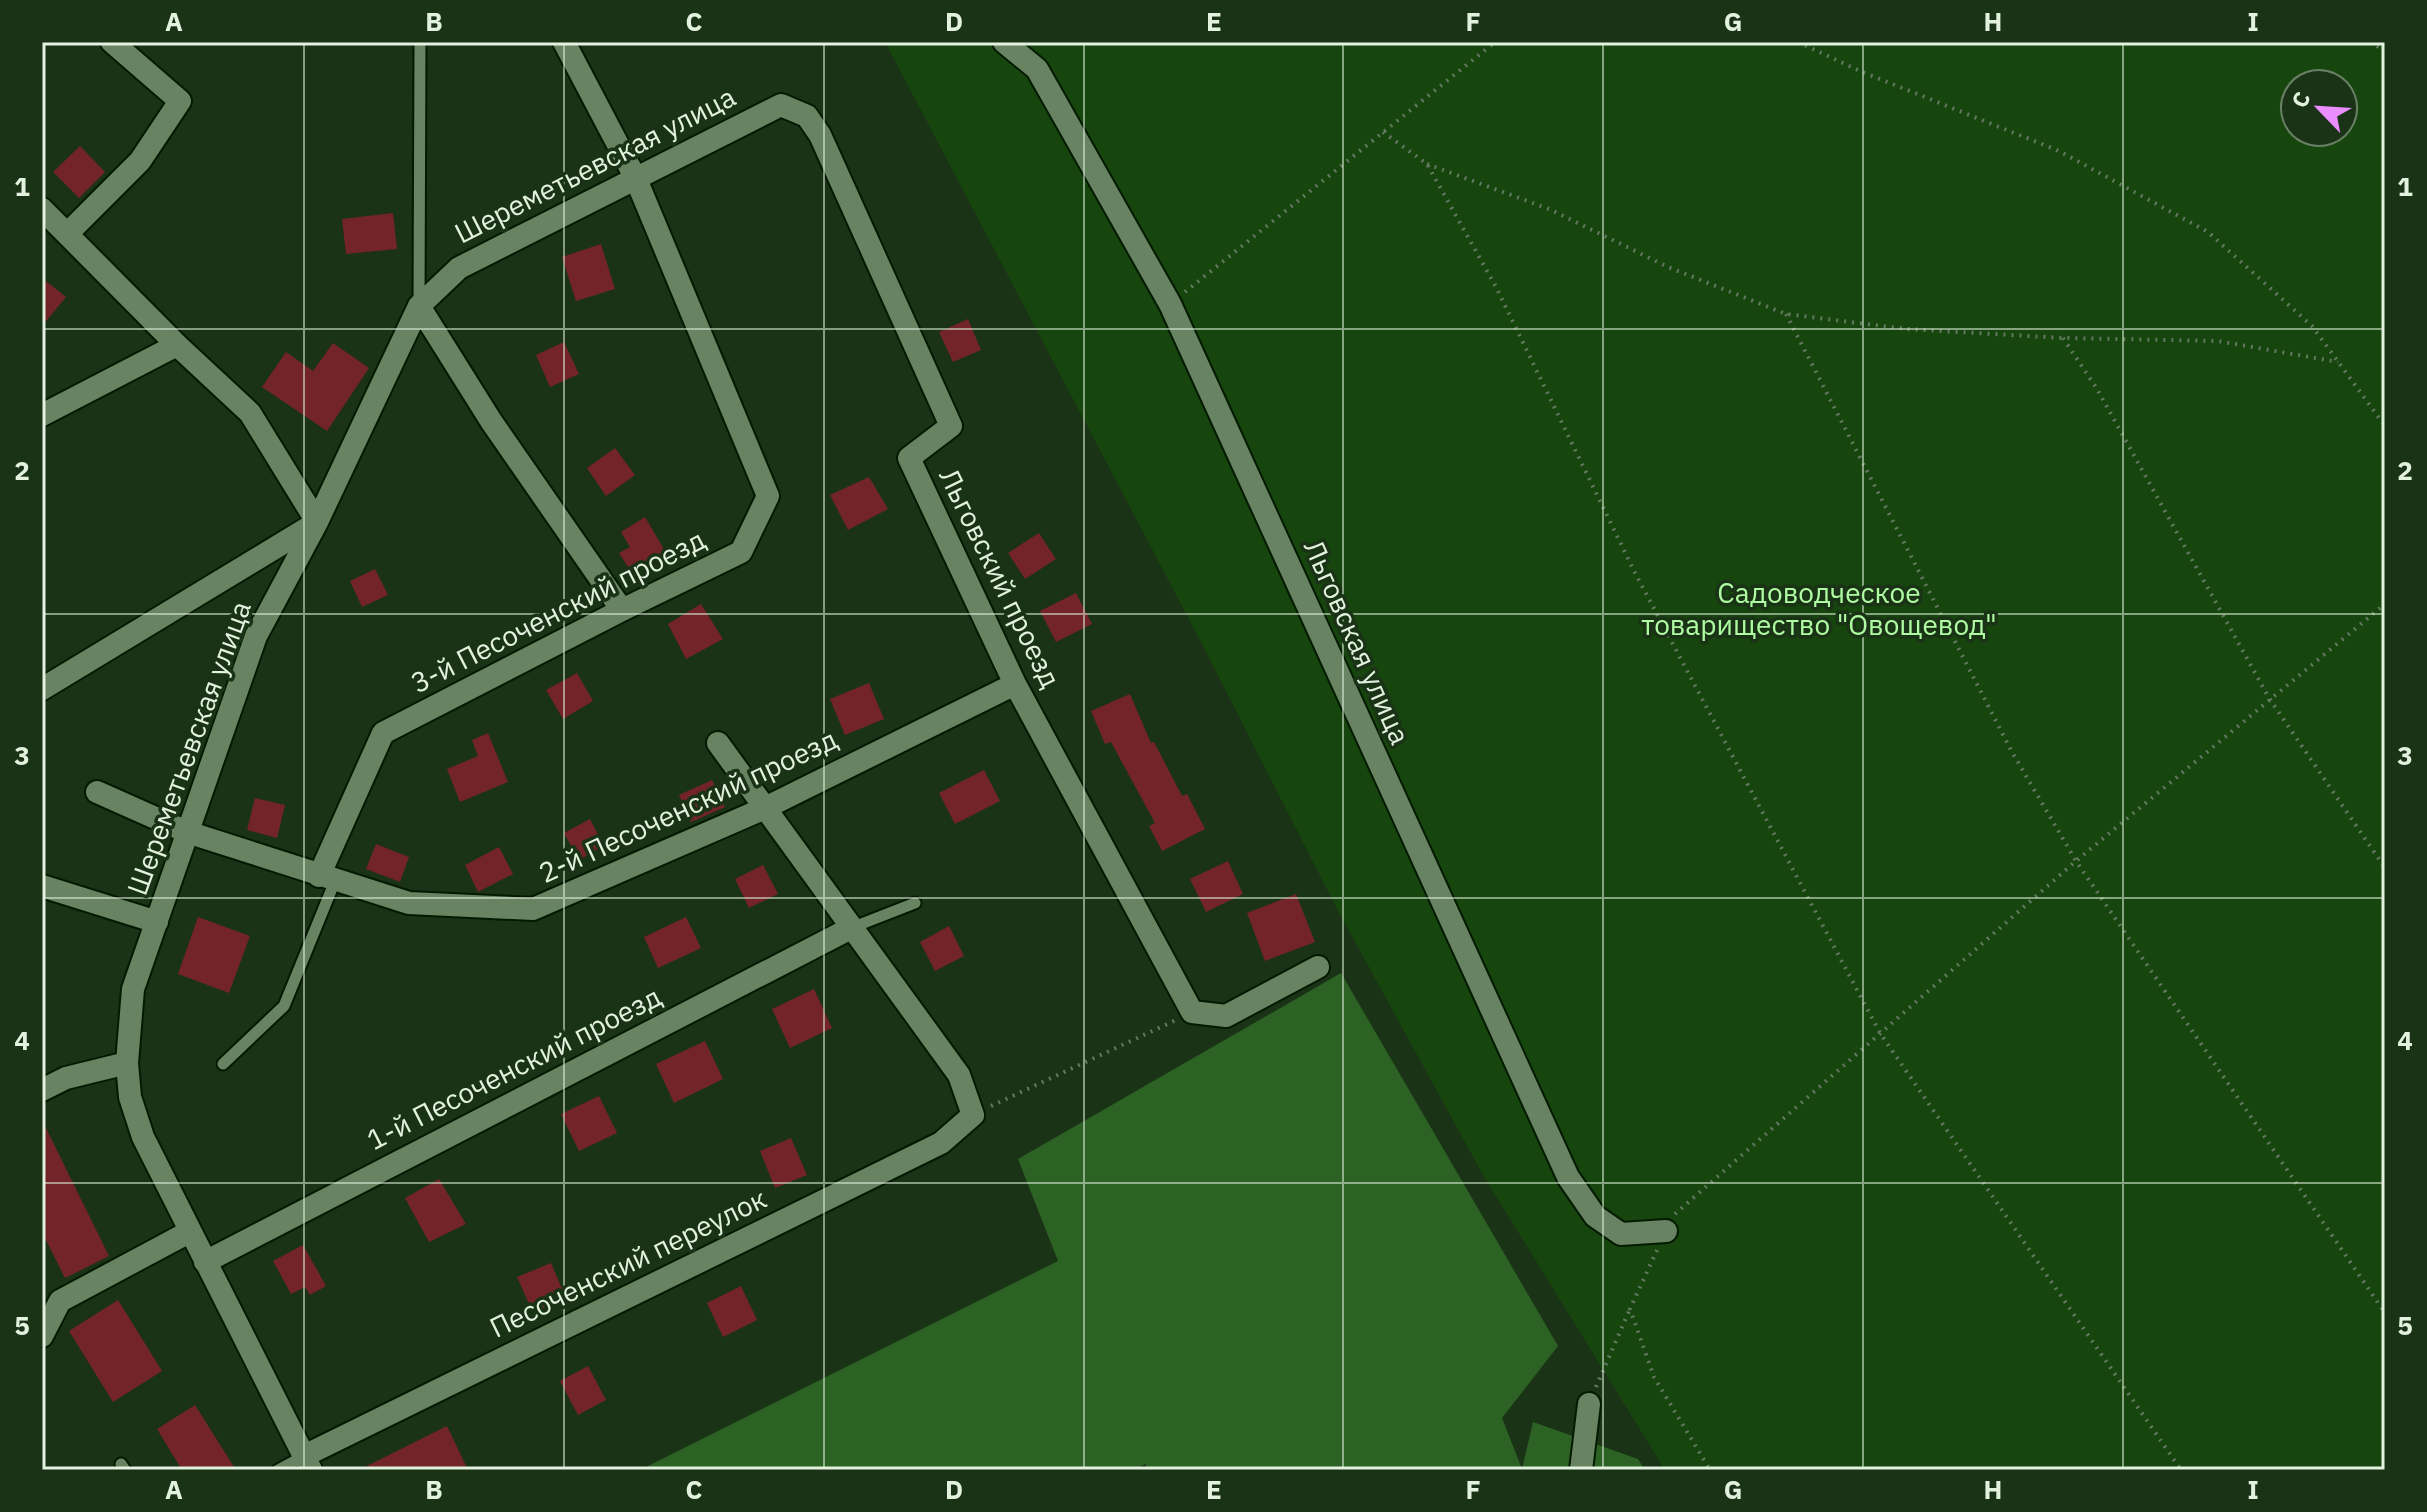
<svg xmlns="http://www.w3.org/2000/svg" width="2427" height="1512" font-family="'IBM Plex Sans',sans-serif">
<rect width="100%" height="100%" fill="#1a3316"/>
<path fill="#16460d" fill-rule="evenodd" d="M 885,42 L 2385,42 L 2385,1470 L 1665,1470 L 1483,1175 L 1336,907 L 1201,642 ZM 2295,84 L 2343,84 L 2343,132 L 2295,132 Z"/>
<path fill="#2c6223" d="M 1341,973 L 1558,1346 L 1502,1418 L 1522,1469 L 1533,1422 L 1638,1459 L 1645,1470 L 1149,1470 L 1145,1464 L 1134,1470 L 640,1470 L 1058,1261 L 1018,1159 Z"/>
<path fill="#732428" d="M 80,146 L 105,172 L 79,198 L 53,172 Z
M 393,213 L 397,249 L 346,254 L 342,219 Z
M 601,244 L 615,289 L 576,301 L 562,257 Z
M 42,278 L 66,297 L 42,326 Z
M 968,319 L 981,350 L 953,362 L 939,332 Z
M 564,342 L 579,374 L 550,387 L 536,355 Z
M 333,343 L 369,368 L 327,431 L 262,387 L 286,352 L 313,371 Z
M 615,448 L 635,475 L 606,496 L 587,468 Z
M 869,477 L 888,509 L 848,530 L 830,495 Z
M 645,517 L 665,551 L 631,572 L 619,553 L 630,547 L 621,532 Z
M 1039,533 L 1056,559 L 1025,579 L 1008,553 Z
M 375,569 L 388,595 L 362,607 L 350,581 Z
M 1076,593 L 1092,624 L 1056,642 L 1040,611 Z
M 701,604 L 723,639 L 686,659 L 668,624 Z
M 577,673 L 593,701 L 563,719 L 546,690 Z
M 869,683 L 884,719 L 845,735 L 830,699 Z
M 1130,694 L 1151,743 L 1154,742 L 1182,796 L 1187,794 L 1205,829 L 1162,851 L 1149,826 L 1155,823 L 1111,742 L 1105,744 L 1091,711 Z
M 488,733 L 508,782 L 460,802 L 447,769 L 478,756 L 472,740 Z
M 984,770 L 1000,801 L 955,824 L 939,793 Z
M 712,780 L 725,807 L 691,822 L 679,795 Z
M 255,798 L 285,805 L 277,838 L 247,830 Z
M 590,819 L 604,846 L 579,860 L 564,833 Z
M 376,844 L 409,857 L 400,882 L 366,869 Z
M 499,847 L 513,874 L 478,892 L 465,865 Z
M 1228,861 L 1243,894 L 1206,912 L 1190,879 Z
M 763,865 L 778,894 L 749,908 L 735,879 Z
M 1296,894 L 1315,942 L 1265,961 L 1247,913 Z
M 198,917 L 250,936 L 229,993 L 178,974 Z
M 686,917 L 701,948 L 658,968 L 644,937 Z
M 949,926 L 964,956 L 935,971 L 920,942 Z
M 814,989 L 832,1028 L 790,1048 L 772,1009 Z
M 705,1041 L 723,1079 L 674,1103 L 656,1064 Z
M 599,1096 L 617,1133 L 579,1151 L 561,1114 Z
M 42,1120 L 109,1256 L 65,1278 L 42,1232 Z
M 791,1138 L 807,1175 L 775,1188 L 760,1151 Z
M 439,1179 L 466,1224 L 429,1242 L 405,1198 Z
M 303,1245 L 326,1286 L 310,1295 L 305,1287 L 291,1294 L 273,1261 Z
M 551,1263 L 566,1298 L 533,1313 L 517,1277 Z
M 741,1286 L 757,1320 L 723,1337 L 707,1303 Z
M 118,1300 L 162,1371 L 113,1402 L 69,1331 Z
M 588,1366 L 606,1400 L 578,1415 L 560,1381 Z
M 195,1405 L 236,1470 L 182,1470 L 157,1429 Z
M 447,1426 L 468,1470 L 359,1470 Z"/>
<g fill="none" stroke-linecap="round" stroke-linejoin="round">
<defs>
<path id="lane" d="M 419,305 L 420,42
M 851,928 L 915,903
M 223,1064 L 284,1006 L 335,881
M 121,1464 L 125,1470
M 278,1470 L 304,1456"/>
<path id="street" d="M 1004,42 L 1037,69 L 1170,304 L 1568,1177 L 1595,1216 L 1621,1234 L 1666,1231
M 42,209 L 177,345 L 250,413 L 317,522
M 68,233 L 140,161 L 180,101 L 112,42
M 419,306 L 491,421 L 622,610
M 42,415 L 177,345
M 42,689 L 316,523
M 97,792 L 187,832 L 409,903 L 533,909 L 765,808 L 1015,684
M 319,876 L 383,733 L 622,610 L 741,552 L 768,496 L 636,179 L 564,42
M 42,886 L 157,922
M 42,1090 L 66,1078 L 127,1063
M 205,1262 L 851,928
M 42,1336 L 60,1301 L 189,1232
M 304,1456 L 941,1143 L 973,1115 L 959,1075 L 718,743
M 311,1470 L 143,1137 L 130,1097 L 127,1063 L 133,989 L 256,636 L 317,522 L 419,306 L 459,268 L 781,105 L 807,116 L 820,135 L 951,426 L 909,458 L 1015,684 L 1192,1012 L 1226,1016 L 1318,967
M 1581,1470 L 1589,1404"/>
</defs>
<use href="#lane" stroke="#031a01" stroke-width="15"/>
<use href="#street" stroke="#031a01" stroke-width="26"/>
<path stroke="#62785f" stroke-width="4" stroke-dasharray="2 6" stroke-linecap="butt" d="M 1798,42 L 1860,71 L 2059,151 L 2208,232 L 2312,326 L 2385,426
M 2370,42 L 2385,51
M 1383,132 L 1427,164 L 1496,287 L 1634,571 L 1880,1033 L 2181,1470
M 1427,164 L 1549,209 L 1668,267 L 1786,314 L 1907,329 L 2063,338 L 2218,341 L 2338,362
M 1185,292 L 1495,42
M 1786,314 L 2012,752 L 2076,861 L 2385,1313
M 2063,338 L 2097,389 L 2269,698 L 2385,868
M 991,1106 L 1176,1020
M 1675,1214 L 2076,861 L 2385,604
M 1657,1250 L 1630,1309 L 1654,1377 L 1710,1470
M 1596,1387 L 1629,1311"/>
<use href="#lane" stroke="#678362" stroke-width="11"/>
<use href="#street" stroke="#678362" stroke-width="22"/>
</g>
<path fill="none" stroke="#e2f2df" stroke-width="2" stroke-opacity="0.55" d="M 304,42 L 304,1470M 564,42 L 564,1470M 824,42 L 824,1470M 1084,42 L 1084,1470M 1343,42 L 1343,1470M 1603,42 L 1603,1470M 1863,42 L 1863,1470M 2123,42 L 2123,1470M 42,329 L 2385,329M 42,614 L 2385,614M 42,898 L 2385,898M 42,1183 L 2385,1183"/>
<g text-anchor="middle" stroke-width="7" stroke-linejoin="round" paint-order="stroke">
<g font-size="28" fill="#e2f2df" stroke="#1a3316">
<text transform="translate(595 165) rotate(-27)" y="10">Шереметьевская улица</text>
<text transform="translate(1000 578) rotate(64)" y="10">Льговский проезд</text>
<text transform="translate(558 611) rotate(-27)" y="10">3-й Песоченский проезд</text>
<text transform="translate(1357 642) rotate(66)" y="10">Льговская улица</text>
<text transform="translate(189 748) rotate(-70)" y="10">Шереметьевская улица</text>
<text transform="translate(688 806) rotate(-25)" y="10">2-й Песоченский проезд</text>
<text transform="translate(514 1068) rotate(-27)" y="10">1-й Песоченский проезд</text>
<text transform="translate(628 1263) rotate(-26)" y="10">Песоченский переулок</text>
</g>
<g font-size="28" fill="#aefba1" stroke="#1a3316">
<text x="1819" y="603">Садоводческое<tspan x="1819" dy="32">товарищество "Овощевод"</tspan></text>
</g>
</g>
<rect width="2427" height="1512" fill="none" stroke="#1a3316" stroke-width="88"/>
<g transform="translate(2319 108) rotate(295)"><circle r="38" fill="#1a3316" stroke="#6a7f66" stroke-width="2"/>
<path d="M0-6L14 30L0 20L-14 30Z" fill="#ea8dfd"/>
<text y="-12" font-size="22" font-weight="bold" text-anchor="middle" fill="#e2f2df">С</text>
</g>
<rect x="44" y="44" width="2339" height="1424" fill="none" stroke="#e2f2df" stroke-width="3"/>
<g font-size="26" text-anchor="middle" font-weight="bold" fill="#e2f2df">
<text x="174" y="31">A</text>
<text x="434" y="31">B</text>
<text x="694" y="31">C</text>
<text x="954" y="31">D</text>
<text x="1214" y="31">E</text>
<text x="1473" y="31">F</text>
<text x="1733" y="31">G</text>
<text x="1993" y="31">H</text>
<text x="2253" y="31">I</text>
<text x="22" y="196">1</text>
<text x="2405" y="196">1</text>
<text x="22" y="480">2</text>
<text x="2405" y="480">2</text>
<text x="22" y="765">3</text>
<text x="2405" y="765">3</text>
<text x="22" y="1050">4</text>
<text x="2405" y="1050">4</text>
<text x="22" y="1335">5</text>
<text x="2405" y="1335">5</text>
<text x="174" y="1499">A</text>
<text x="434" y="1499">B</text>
<text x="694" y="1499">C</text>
<text x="954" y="1499">D</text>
<text x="1214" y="1499">E</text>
<text x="1473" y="1499">F</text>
<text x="1733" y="1499">G</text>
<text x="1993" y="1499">H</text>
<text x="2253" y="1499">I</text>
</g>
</svg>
